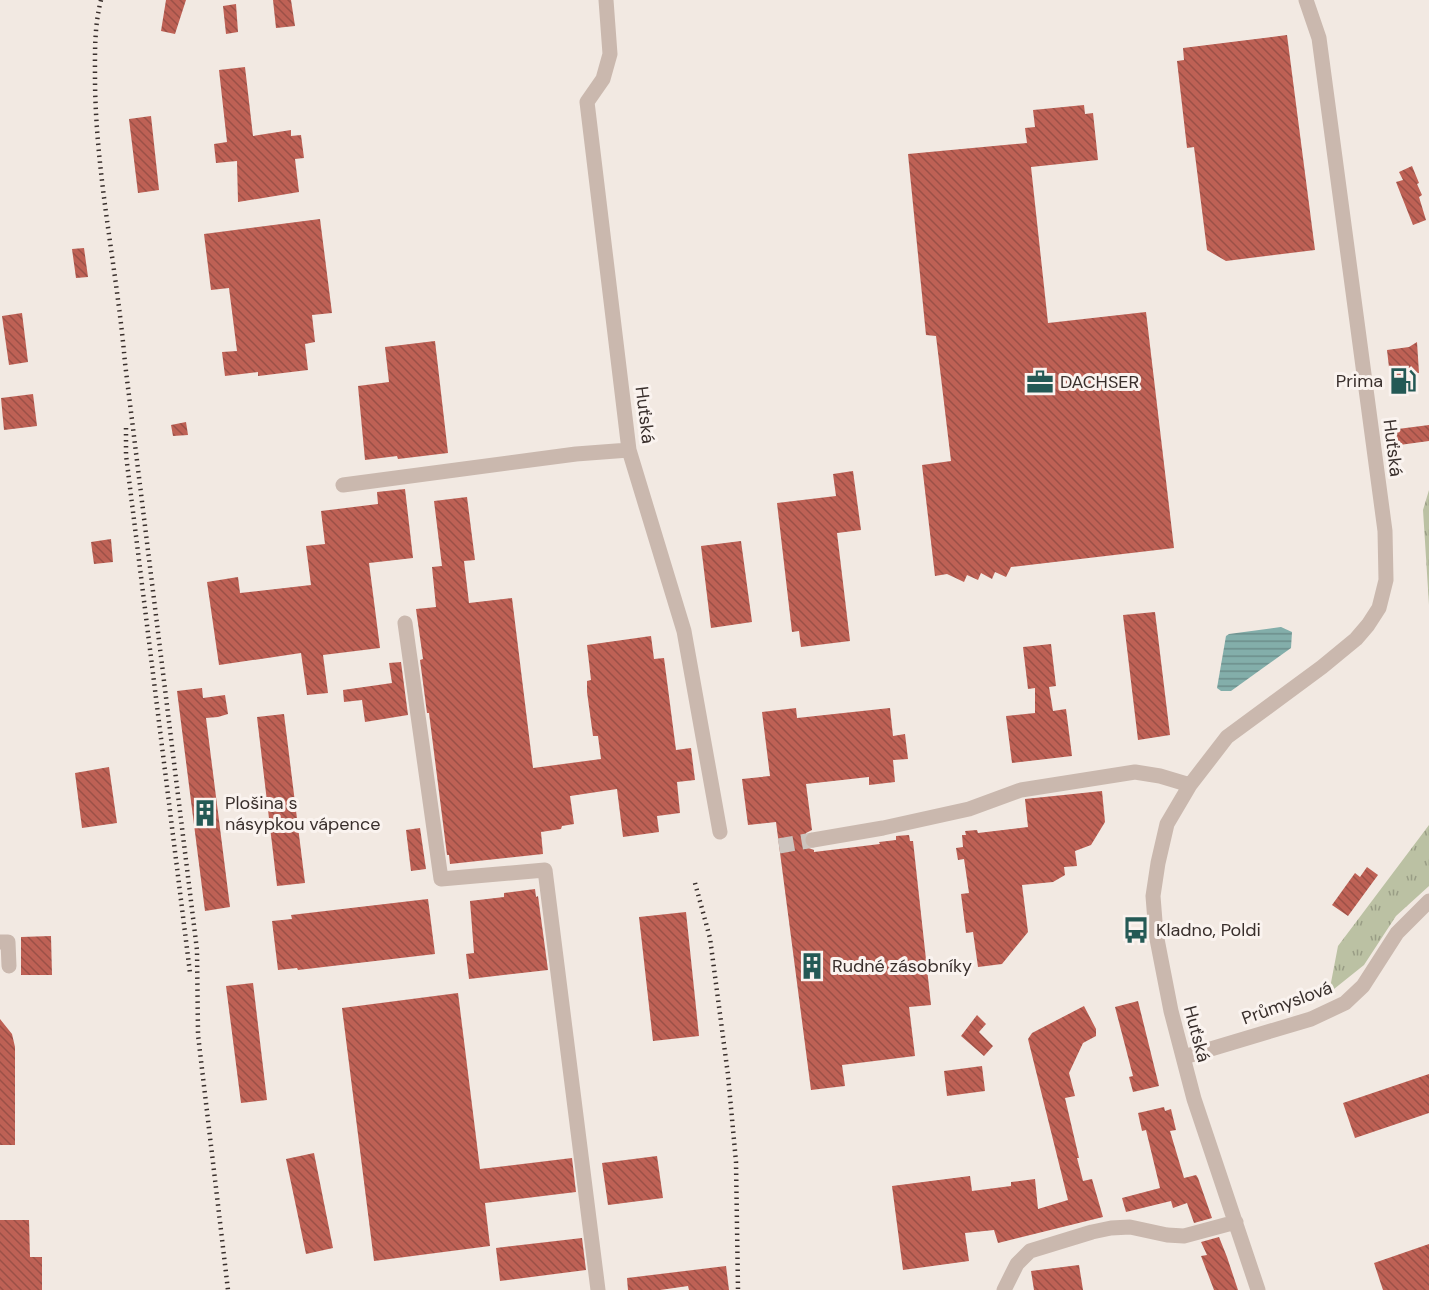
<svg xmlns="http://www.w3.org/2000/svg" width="1429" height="1290" font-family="'DM Sans',sans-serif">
<defs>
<pattern id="grass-tufts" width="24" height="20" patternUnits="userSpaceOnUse" patternTransform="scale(1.5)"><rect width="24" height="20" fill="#bbc1a3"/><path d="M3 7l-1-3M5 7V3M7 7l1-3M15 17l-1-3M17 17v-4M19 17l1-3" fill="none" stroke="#999d85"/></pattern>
<pattern id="water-rules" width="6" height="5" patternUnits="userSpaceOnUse" patternTransform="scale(1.5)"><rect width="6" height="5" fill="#83aeaa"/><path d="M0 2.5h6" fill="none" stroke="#6c8e8b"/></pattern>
<pattern id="building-back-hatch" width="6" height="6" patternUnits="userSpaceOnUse" patternTransform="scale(1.5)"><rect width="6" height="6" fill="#be6155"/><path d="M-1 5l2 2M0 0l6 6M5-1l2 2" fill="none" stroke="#9b5047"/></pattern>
</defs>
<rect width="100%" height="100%" fill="#f2e9e2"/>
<path fill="url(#grass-tufts)" d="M 1429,490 L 1429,605 L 1423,510 Z
M 1429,825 L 1429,886 L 1396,916 L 1364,965 L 1329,993 L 1338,946 Z"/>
<path fill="url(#water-rules)" d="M 1281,627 L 1292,632 L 1291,648 L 1231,691 L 1221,691 L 1217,688 L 1226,636 L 1229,634 Z"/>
<path fill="url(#building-back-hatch)" d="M 166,0 L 186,0 L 175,34 L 161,31 Z
M 273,0 L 291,0 L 295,26 L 276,28 Z
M 236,4 L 238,32 L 226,34 L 223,6 Z
M 1287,35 L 1315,250 L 1226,261 L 1207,250 L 1194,147 L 1187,148 L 1177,61 L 1184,60 L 1183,48 Z
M 245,67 L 253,136 L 291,130 L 291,136 L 301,135 L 304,158 L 295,159 L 299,192 L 238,202 L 237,161 L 216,163 L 214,144 L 227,142 L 219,70 Z
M 1084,105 L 1085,114 L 1093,113 L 1098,160 L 1031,167 L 1048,323 L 1146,312 L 1174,548 L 1011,567 L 1006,577 L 995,572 L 992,579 L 981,573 L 978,580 L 967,575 L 964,582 L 947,574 L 935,576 L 922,465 L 951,461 L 936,336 L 926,335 L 908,154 L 1027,143 L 1025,128 L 1035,127 L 1033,110 Z
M 151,116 L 159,190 L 138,193 L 129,119 Z
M 1412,166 L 1419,183 L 1417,184 L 1422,195 L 1419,197 L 1426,220 L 1413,225 L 1396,182 L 1403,180 L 1399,172 Z
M 320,219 L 332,313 L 312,315 L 315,342 L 305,344 L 308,370 L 258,376 L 258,372 L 225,376 L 222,352 L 237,351 L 229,288 L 211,290 L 204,234 Z
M 84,248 L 88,277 L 76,278 L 72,249 Z
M 22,313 L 28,362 L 9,365 L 2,316 Z
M 435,341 L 448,453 L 398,459 L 397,456 L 365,460 L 358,386 L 389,382 L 385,347 Z
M 1417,342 L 1419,373 L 1390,376 L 1387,350 L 1409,347 Z
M 33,394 L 37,426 L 4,430 L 1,398 Z
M 186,422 L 188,435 L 173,436 L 171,425 Z
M 1429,425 L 1429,441 L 1392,446 L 1390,430 Z
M 853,471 L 861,530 L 837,533 L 850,641 L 801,647 L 799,631 L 792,632 L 777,503 L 836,496 L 833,474 Z
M 405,489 L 413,558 L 369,563 L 380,648 L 323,655 L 328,693 L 307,695 L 301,653 L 219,665 L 207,582 L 238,577 L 240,593 L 311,585 L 306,546 L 325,544 L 321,511 L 378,504 L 377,492 Z
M 467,497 L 475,560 L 464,561 L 469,603 L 512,598 L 533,768 L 601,759 L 598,736 L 593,736 L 587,692 L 587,681 L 591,680 L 587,645 L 651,636 L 654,659 L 664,658 L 676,750 L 691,748 L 695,780 L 677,782 L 680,813 L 657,816 L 659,832 L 623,837 L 617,789 L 570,796 L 574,824 L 562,826 L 561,829 L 541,832 L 543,854 L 450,864 L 449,855 L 447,855 L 429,713 L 427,713 L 420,660 L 423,659 L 416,609 L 436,607 L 432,567 L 442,566 L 434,501 Z
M 111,539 L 113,562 L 94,564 L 91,542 Z
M 741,541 L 752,622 L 711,628 L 701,546 Z
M 1155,612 L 1170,735 L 1138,740 L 1123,615 Z
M 1051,644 L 1056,686 L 1049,687 L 1053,711 L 1066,709 L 1072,756 L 1012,763 L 1006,716 L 1035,713 L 1035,688 L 1028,689 L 1023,647 Z
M 401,662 L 408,715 L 365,722 L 362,700 L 344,702 L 343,690 L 392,683 L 389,663 Z
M 202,688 L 203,698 L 225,695 L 228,714 L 218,717 L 206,718 L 230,907 L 205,911 L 177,691 Z
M 796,708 L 797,718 L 890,708 L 893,736 L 905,734 L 908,759 L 893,760 L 895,782 L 869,785 L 869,777 L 806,784 L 812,830 L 806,833 L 803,841 L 806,847 L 814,850 L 814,852 L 880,844 L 879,842 L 896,840 L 896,836 L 909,835 L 910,841 L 913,841 L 931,1005 L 909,1007 L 915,1056 L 842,1065 L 845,1086 L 811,1090 L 776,822 L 748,825 L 742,779 L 770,776 L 762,712 Z
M 284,714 L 305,883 L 277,886 L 257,717 Z
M 109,767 L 117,823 L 82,828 L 75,773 Z
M 1102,791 L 1105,822 L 1091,845 L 1075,851 L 1077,866 L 1064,867 L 1065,875 L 1053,882 L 1022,885 L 1028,932 L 1002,964 L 978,967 L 973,932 L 966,933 L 961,894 L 969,893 L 964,859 L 958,860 L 956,848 L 963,847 L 962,835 L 966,835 L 965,831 L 977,830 L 978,833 L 1028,827 L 1025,799 Z
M 420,828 L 426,869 L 411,871 L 406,830 Z
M 1367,867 L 1378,875 L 1348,916 L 1332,905 L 1355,873 L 1360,877 Z
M 535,889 L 536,897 L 538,896 L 548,970 L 469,979 L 466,954 L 474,953 L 470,901 L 504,897 L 504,893 Z
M 428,899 L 435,954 L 298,970 L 297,968 L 278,970 L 272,921 L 292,919 L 291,915 Z
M 686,912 L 699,1036 L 653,1041 L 639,917 Z
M 51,936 L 52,975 L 21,975 L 21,937 Z
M 253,983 L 267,1100 L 241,1103 L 226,986 Z
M 458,993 L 480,1169 L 572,1158 L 576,1192 L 485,1203 L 490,1246 L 374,1261 L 342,1008 Z
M 1138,1001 L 1159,1086 L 1133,1092 L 1129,1077 L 1133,1076 L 1115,1007 Z
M 1084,1006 L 1096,1029 L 1096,1036 L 1083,1043 L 1069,1073 L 1075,1096 L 1065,1098 L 1079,1158 L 1077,1158 L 1083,1181 L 1092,1179 L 1103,1217 L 998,1243 L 994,1230 L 965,1233 L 969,1261 L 903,1270 L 892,1186 L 970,1176 L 972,1191 L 1011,1186 L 1011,1182 L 1035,1179 L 1038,1209 L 1068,1200 L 1028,1039 L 1032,1033 Z
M 977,1015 L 986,1024 L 979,1032 L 993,1046 L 984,1056 L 961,1036 Z
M 0,1019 L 12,1034 L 15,1047 L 15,1145 L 0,1145 Z
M 982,1066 L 985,1091 L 947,1096 L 944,1071 Z
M 1429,1074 L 1429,1113 L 1355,1138 L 1343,1103 Z
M 1164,1107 L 1165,1111 L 1171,1109 L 1176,1130 L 1170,1131 L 1184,1178 L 1196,1175 L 1198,1178 L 1212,1218 L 1194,1223 L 1187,1203 L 1173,1208 L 1171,1201 L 1126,1212 L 1122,1198 L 1160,1188 L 1146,1130 L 1142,1131 L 1138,1113 Z
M 314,1153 L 333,1248 L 306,1254 L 286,1159 Z
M 657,1156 L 663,1198 L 608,1205 L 602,1163 Z
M 0,1220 L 29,1220 L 30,1257 L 42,1257 L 42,1290 L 0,1290 Z
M 1219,1237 L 1227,1257 L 1238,1290 L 1214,1290 L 1201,1256 L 1207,1255 L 1201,1242 Z
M 582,1238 L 586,1270 L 500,1281 L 496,1248 Z
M 1429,1244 L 1429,1290 L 1383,1290 L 1374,1263 Z
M 1079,1265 L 1083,1290 L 1034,1290 L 1031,1271 Z
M 726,1266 L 729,1290 L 689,1290 L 688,1286 L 660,1290 L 628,1290 L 627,1278 Z"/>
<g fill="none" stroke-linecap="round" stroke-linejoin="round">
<path stroke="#cdc4be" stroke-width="15" stroke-dasharray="15 8" stroke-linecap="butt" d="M 779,846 L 813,840"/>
<path stroke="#cab8ae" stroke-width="15" d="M 606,0 L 610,54 L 603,79 L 587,102 L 629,450 L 684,631 L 720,832
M 343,485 L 576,454 L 629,450
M 405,623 L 441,879 L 545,870 L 598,1290
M 813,840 L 883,828 L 969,809 L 1021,790 L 1135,772 L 1160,776 L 1190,785
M 0,942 L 8,942 L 9,966
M 1184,1057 L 1311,1019 L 1345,1003 L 1363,986 L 1397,933 L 1429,901
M 1004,1290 L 1017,1264 L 1030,1251 L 1092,1232 L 1111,1228 L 1130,1227 L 1167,1235 L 1184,1236 L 1236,1222
M 1258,1290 L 1194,1099 L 1171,1011 L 1156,934 L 1153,896 L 1158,863 L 1167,824 L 1190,785 L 1227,737 L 1322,667 L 1356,639 L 1368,625 L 1379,608 L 1386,580 L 1385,531 L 1319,38 L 1306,0"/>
<path stroke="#392f2c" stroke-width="4.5" stroke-dasharray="1.5 4.5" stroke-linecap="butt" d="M 101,0 C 94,27 95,54 95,82 C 96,177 117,269 125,363 L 197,950 L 198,1035 L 228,1290
M 126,428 L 126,455 L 190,973
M 695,883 L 710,938 L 728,1075 L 736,1162 L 738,1290"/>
</g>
<defs>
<symbol id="fuel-bare" viewBox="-9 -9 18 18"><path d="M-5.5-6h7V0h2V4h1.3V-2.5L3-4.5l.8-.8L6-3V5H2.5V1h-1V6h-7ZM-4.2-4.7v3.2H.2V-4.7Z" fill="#245955" stroke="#faf3ef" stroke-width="2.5" paint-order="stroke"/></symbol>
<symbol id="office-bare" viewBox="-9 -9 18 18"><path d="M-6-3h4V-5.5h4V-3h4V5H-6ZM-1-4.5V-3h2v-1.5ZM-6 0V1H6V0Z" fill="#245955" stroke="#faf3ef" stroke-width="2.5" paint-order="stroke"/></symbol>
<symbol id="building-bare" viewBox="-9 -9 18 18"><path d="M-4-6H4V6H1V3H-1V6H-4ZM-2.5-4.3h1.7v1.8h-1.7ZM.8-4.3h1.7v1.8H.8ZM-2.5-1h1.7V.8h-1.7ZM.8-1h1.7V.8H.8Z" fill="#245955" stroke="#faf3ef" stroke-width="2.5" paint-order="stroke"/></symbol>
<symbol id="bus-bare" viewBox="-9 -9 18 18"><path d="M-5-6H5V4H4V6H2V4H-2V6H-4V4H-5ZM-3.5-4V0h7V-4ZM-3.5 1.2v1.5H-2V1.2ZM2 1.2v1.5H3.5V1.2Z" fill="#245955" stroke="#faf3ef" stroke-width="2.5" paint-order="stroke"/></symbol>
</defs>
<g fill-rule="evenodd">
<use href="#fuel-bare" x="1384" y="362" width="38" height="38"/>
<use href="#office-bare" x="1021" y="363" width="38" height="38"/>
<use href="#building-bare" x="186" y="794" width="38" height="38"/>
<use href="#bus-bare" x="1117" y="911" width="38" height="38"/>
<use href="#building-bare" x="793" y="947" width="38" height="38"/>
</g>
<g text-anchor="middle" stroke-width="6" stroke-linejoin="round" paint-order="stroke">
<g font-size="18" fill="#392f2c" stroke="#faf3ef" text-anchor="start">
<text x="1383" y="387" text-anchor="end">Prima</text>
<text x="1060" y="388">DACHSER</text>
<text x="225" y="809">Plošina s<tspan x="225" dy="21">násypkou vápence</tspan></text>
<text x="1156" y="936">Kladno, Poldi</text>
<text x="832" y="972">Rudné zásobníky</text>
</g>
<g font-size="18" fill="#392f2c" stroke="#faf3ef">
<text transform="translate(645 415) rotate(83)" y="6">Huťská</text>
<text transform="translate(1393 448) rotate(83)" y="6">Huťská</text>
<text transform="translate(1287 1003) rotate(-20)" y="6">Průmyslová</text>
<text transform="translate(1197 1034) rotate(75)" y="6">Huťská</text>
</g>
</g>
</svg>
